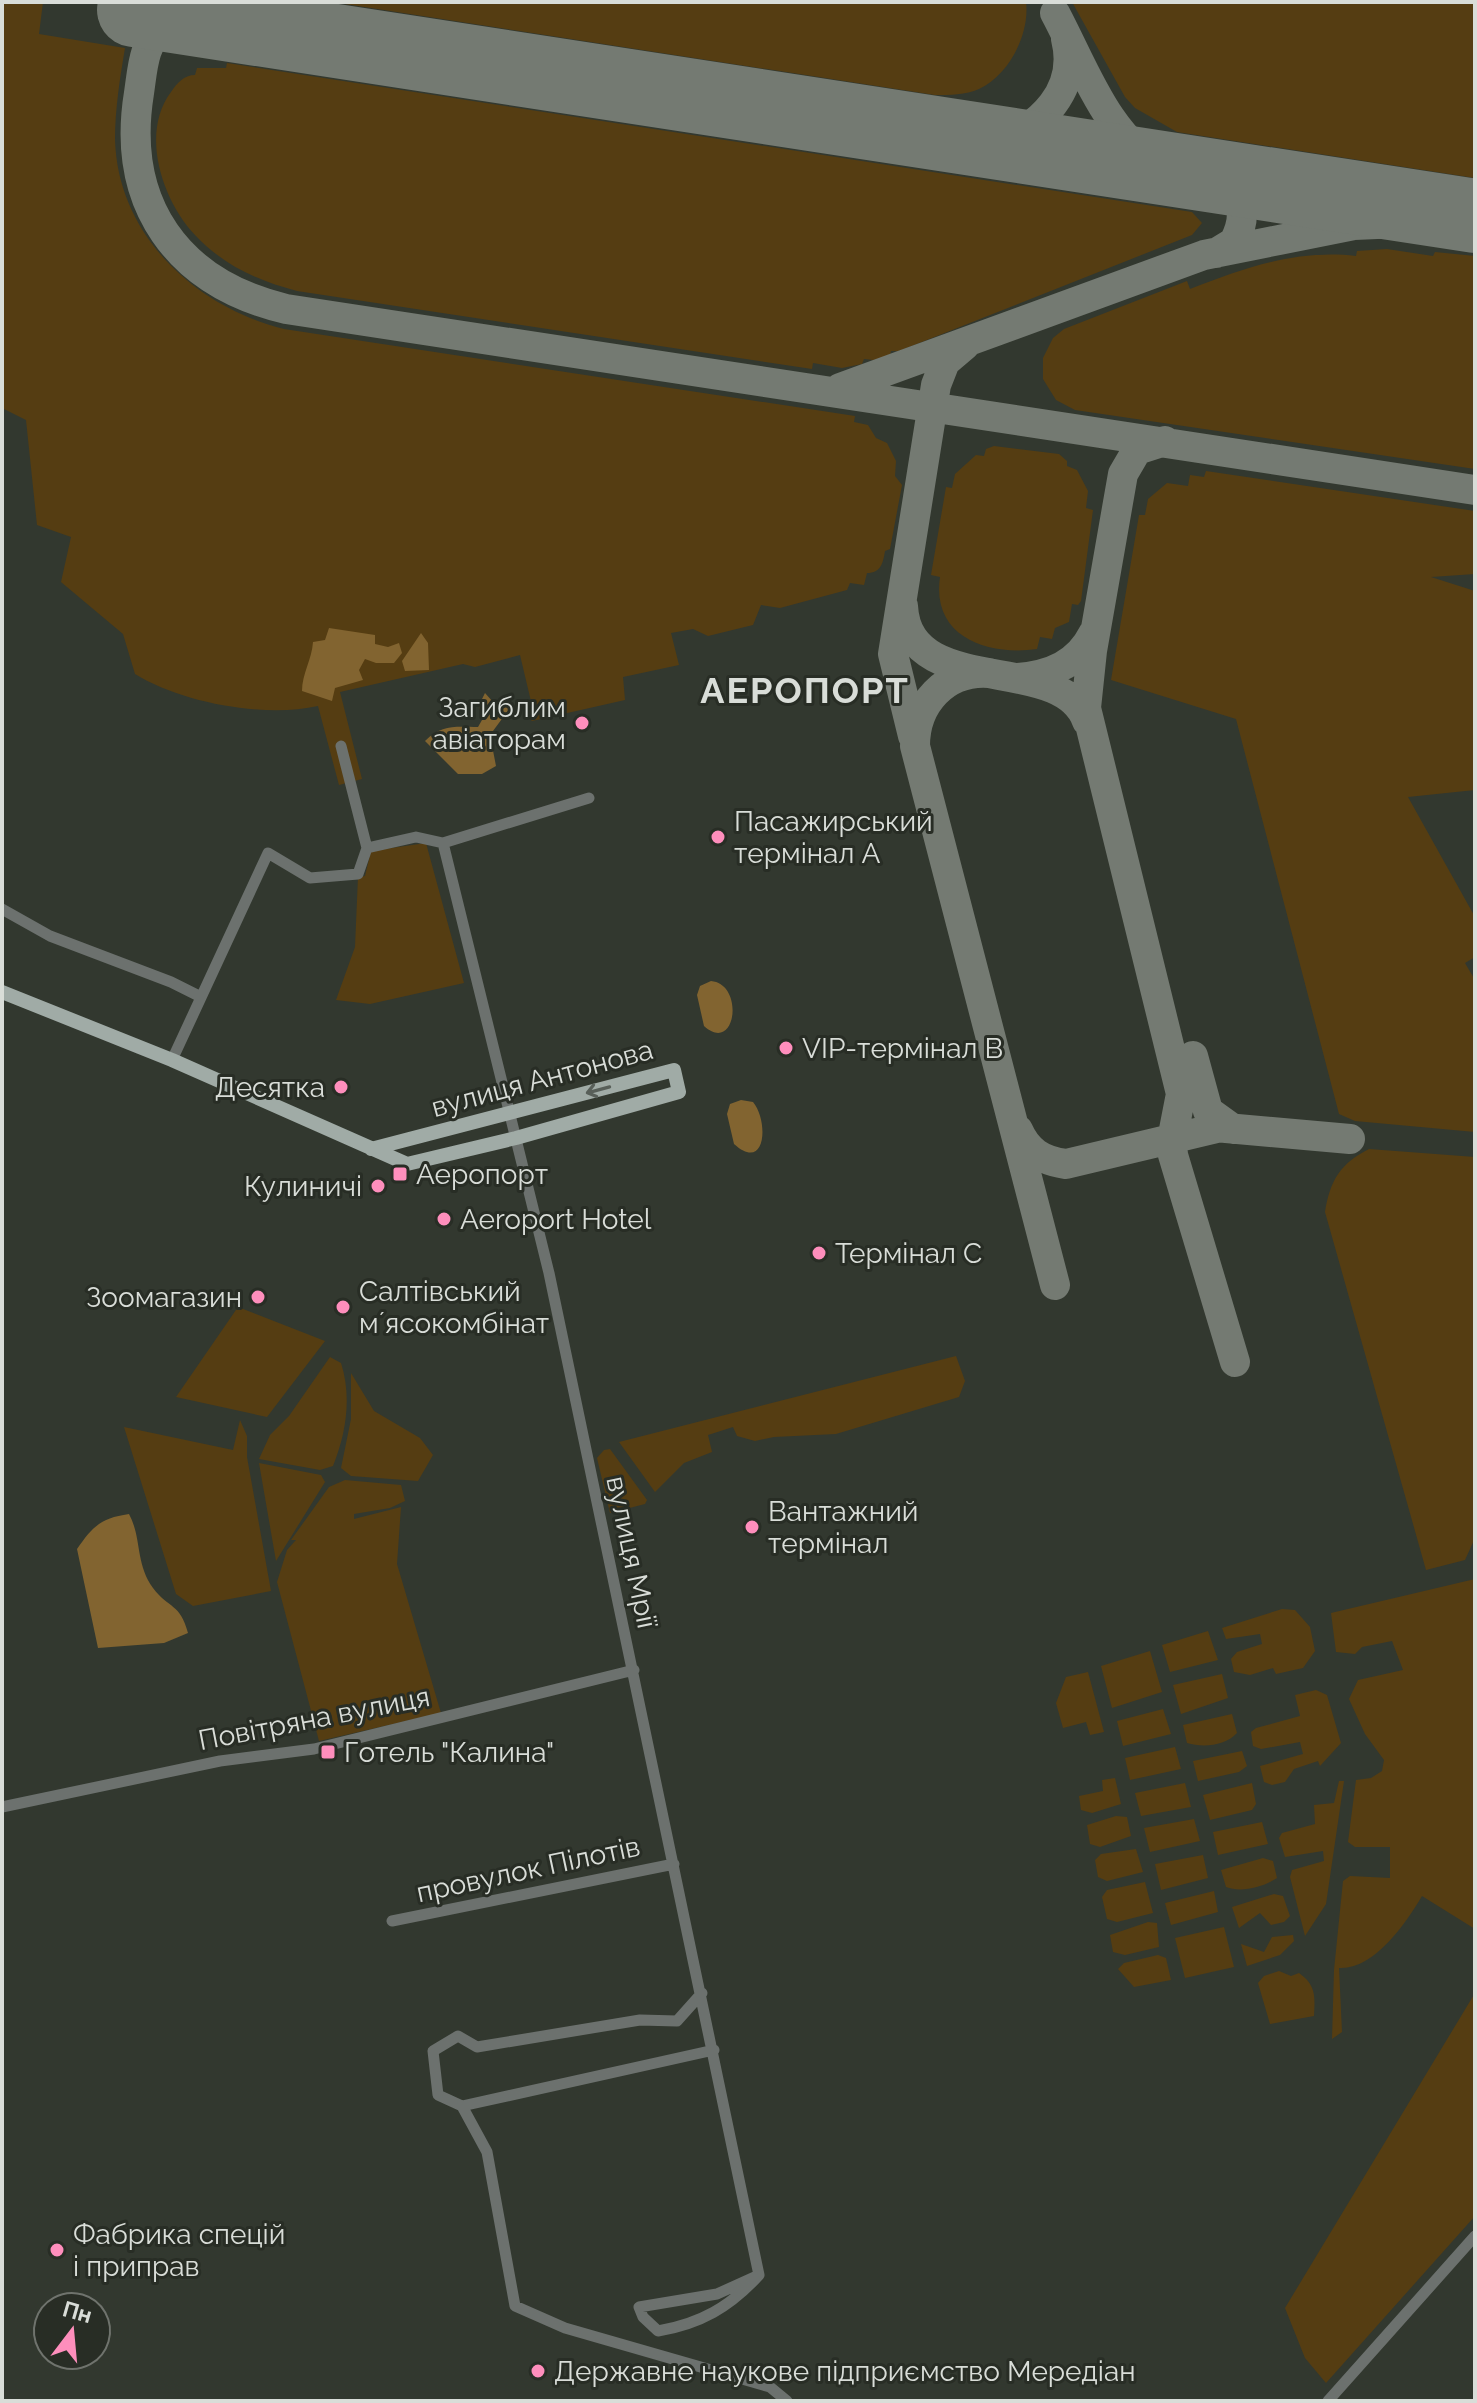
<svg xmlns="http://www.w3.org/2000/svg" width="1477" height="2403" font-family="Raleway,sans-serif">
<rect width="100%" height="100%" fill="#32382f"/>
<path fill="#553d12" d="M 2,2 L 43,2 L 39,34 L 125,48 C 120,78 115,109 115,140 C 118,236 196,307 284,329 L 855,416 L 854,422 L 868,425 L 876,438 L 887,443 L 896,461 L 895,476 L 902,485 L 890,549 L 885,551 C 883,563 881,573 867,573 L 864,585 L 850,583 L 847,590 L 780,608 L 761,605 L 753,625 L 708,636 L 693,629 L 671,633 L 679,665 L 623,677 L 625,700 L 532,721 L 529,718 L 534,714 L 520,655 L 475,667 L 463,664 L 340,692 L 362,779 L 339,785 L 318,706 C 264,718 182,703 135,674 L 123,634 L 61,582 L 71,537 L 37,525 L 26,420 L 2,408 Z
M 332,2 L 1026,2 C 1030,34 1009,75 979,89 C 966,95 949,95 935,95 Z
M 1072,2 L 1475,2 L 1475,178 L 1177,132 L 1135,108 L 1125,97 Z
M 227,63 L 1192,212 L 1202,223 L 1192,235 L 899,351 L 891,351 L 890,355 L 874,360 L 864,359 L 862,364 L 842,368 L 813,363 L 812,369 L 297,291 C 258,281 223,265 195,235 C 162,200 140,133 171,92 C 177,83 184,75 195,75 L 197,68 L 226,68 Z
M 1387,249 L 1433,256 L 1435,252 L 1475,256 L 1475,469 L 1075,410 L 1056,400 L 1043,379 L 1043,358 L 1053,338 L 1064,329 L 1187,281 L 1190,289 C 1244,268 1297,249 1356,256 L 1357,251 Z
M 994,446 L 1059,454 L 1067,461 L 1067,466 L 1077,470 L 1088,491 L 1086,508 L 1093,510 L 1081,601 L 1078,605 L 1072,604 L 1069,622 L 1055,628 L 1052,639 L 1040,637 L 1037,649 C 988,656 931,637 940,577 L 931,575 L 946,487 L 952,488 L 955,474 L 976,455 L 984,456 L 986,449 Z
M 1206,471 L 1475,511 L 1475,574 L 1431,577 L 1475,591 L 1475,790 L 1408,797 L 1475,917 L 1475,957 L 1465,963 L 1475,980 L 1475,1132 L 1355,1121 L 1339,1114 L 1236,719 L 1111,680 L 1139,515 L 1145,515 L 1148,499 L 1167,483 L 1188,486 L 1190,475 L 1204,477 Z
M 426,843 L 464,983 L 370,1004 L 336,1000 L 355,947 L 358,877 L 365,876 L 371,851 Z
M 1369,1149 L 1475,1157 L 1475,1538 L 1465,1560 L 1426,1570 L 1325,1212 C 1330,1180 1341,1163 1369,1149 Z
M 238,1307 L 325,1341 L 267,1417 L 176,1397 Z
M 956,1356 L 965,1381 L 959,1397 L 836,1434 L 774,1437 L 755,1441 L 737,1436 L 733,1427 L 708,1435 L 712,1452 L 684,1463 L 655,1492 L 619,1442 Z
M 330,1357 L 341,1363 C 352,1397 346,1434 333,1466 L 320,1470 L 259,1459 L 270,1435 L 289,1416 Z
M 351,1373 L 374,1411 L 420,1438 L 433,1455 L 418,1481 L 351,1476 L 341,1468 L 351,1419 Z
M 240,1420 L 247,1436 L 247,1457 L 271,1591 L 193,1606 L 176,1594 L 124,1427 L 233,1450 Z
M 610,1449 L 647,1500 L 645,1504 L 610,1513 L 597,1458 L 604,1450 Z
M 259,1463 L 321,1475 L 325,1482 L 276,1561 Z
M 345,1480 L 401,1485 L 405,1501 L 390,1508 L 354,1514 L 354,1519 L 401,1507 L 397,1564 L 441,1713 L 319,1741 L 277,1582 L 287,1550 L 296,1540 L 291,1540 L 329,1487 Z
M 1475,1579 L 1475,1929 L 1422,1896 C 1406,1923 1374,1970 1339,1968 L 1342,2032 L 1332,2039 L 1334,1970 L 1343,1881 L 1350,1876 L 1390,1878 L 1390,1847 L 1355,1847 L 1348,1842 L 1356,1780 L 1371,1778 L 1382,1771 L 1384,1760 L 1365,1734 L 1349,1699 L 1358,1680 L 1403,1670 L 1392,1641 L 1362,1647 L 1355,1654 L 1336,1652 L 1331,1613 Z
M 1282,1609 L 1295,1610 L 1310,1627 L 1315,1651 L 1303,1668 L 1276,1674 L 1273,1668 L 1250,1675 L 1234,1672 L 1231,1659 L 1237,1652 L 1262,1644 L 1260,1634 L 1226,1639 L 1222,1628 Z
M 1208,1631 L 1218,1660 L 1170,1672 L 1162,1645 Z
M 1150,1651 L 1162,1692 L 1112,1708 L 1101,1666 Z
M 1088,1672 L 1104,1732 L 1090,1735 L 1086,1722 L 1063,1728 L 1056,1703 L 1066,1677 Z
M 1222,1674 L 1228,1698 L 1181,1714 L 1173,1685 Z
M 1316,1690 L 1327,1695 L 1341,1743 L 1320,1766 L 1318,1761 L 1294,1769 L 1285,1782 L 1272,1785 L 1264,1782 L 1260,1766 L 1303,1754 L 1300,1742 L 1261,1749 L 1253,1746 L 1251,1732 L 1256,1728 L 1300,1716 L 1295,1695 Z
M 1163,1709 L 1171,1734 L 1123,1746 L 1117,1721 Z
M 1232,1714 L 1237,1733 C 1225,1746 1203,1748 1187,1743 L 1183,1725 Z
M 1175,1747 L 1181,1769 L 1130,1780 L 1125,1758 Z
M 1242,1751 L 1247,1766 L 1239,1772 L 1198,1781 L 1193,1761 Z
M 1115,1778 L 1121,1804 L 1092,1813 L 1081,1810 L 1079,1796 L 1103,1791 L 1102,1780 Z
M 1339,1781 L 1344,1781 L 1326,1904 L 1305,1936 L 1290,1877 L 1292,1870 L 1324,1861 L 1323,1851 L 1285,1857 L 1279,1838 L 1282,1833 L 1315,1824 L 1314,1805 L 1334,1803 Z
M 1185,1783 L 1191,1807 L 1141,1816 L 1135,1793 Z
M 1252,1783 L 1256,1804 L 1252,1810 L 1210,1820 L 1203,1795 Z
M 1116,1816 L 1127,1817 L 1131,1836 L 1100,1847 L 1090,1844 L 1087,1825 Z
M 1194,1819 L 1200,1841 L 1150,1852 L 1144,1828 Z
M 1262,1822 L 1268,1844 L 1218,1855 L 1213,1832 Z
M 1136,1849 L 1143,1872 L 1107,1881 L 1098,1877 L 1095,1860 L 1101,1854 Z
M 1203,1855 L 1208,1878 L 1161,1890 L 1155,1864 Z
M 1263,1858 L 1273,1861 L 1277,1878 C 1264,1887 1241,1893 1226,1887 L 1221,1870 Z
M 1145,1882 L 1153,1913 L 1117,1922 L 1107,1919 L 1102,1897 L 1107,1890 Z
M 1214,1891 L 1218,1912 L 1171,1925 L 1165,1903 Z
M 1274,1894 L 1283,1896 L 1290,1916 L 1284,1922 L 1271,1925 L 1260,1913 L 1239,1928 L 1232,1907 Z
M 1148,1922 L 1157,1923 L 1159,1947 L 1125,1955 L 1113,1952 L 1110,1935 Z
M 1224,1927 L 1234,1967 L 1185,1978 L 1175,1938 Z
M 1293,1935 L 1294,1941 L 1280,1955 L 1247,1966 L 1241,1944 L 1264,1952 L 1272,1937 Z
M 1158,1955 L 1166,1958 L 1171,1980 L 1134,1987 L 1118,1969 L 1124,1963 Z
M 1279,1971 L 1291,1976 L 1299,1973 C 1316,1985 1315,1996 1314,2016 L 1270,2024 L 1258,1983 L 1264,1976 Z
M 1475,1993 L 1475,2216 L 1326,2383 L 1305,2358 L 1285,2308 Z"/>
<path fill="#826430" d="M 329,628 L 375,635 L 375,644 L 388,647 L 399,643 L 402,653 L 394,663 L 376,663 L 365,659 L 359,670 L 363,680 L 335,688 L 332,701 L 302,691 C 302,674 312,659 313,642 L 325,640 Z
M 421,633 L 428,643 L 429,670 L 405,671 L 402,661 Z
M 485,693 L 493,702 L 510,708 L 490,735 L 496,766 L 482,774 L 458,774 L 425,741 C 442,724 455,727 478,727 L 482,720 L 479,705 Z
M 711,981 C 745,984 736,1055 704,1026 L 697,995 L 700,986 Z
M 741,1100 L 753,1102 C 769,1121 766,1173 734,1144 L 727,1114 L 730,1104 Z
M 129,1514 C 142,1538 135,1563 153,1588 C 169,1609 180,1603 188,1633 L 164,1643 L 98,1648 L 77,1549 C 93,1526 101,1518 129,1514 Z"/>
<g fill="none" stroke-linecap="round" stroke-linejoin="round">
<path stroke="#747a72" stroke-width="30" d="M 1055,13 C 1084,67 1108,141 1166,169
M 209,22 L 163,26 C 143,45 143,66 139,93 C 121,204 177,283 286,309 L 1475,490
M 997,143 C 1041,127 1079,90 1066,39
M 1216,177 C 1244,190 1248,216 1234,242 L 1216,253
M 840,388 L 1204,255 L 1354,225 L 1423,222 L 1475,225
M 1165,441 L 1137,450 L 1123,474 L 1092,651 L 1086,708 L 1181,1094 L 1172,1140 L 1173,1155 L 1235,1362
M 903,606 C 908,702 1062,650 1087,721
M 989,673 C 945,670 915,704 915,746 L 1055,1285
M 1018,678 C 1051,675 1078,664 1093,634
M 913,736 L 893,654 L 936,385 L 945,362 L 965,345
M 1193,1056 L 1208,1111 L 1233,1129
M 1215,1127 L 1350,1139
M 1018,1130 C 1027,1151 1042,1161 1066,1164 L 1217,1128"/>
<path stroke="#747a72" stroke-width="74" d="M 134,10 L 1475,216"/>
<path stroke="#6c716e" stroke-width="11" d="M 341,746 L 367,848
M 443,843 L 549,1273 L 759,2275
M 2,909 L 50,936 L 171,982 L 199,996
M 172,1060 L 268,853 L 310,878 L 358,874 L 367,848 L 416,837 L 443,843 L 589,798
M 2,1807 L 220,1761 L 314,1749 L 634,1670
M 392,1921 L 674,1864
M 702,1993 L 677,2021 L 640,2020 L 477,2047 L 458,2036 L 433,2051 L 438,2095 L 462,2106 L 714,2050
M 462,2106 L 487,2152 L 515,2306 L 565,2328 L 770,2387 L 787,2401
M 759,2275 C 730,2307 700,2324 658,2331 L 643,2317 L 639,2307 L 717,2294 Z
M 1328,2401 L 1475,2236"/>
<path stroke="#a0aba6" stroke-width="14" d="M 2,992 L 172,1060 L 407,1164 L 516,1138 L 679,1092 L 674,1070 L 371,1149"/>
</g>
<defs><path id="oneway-shaft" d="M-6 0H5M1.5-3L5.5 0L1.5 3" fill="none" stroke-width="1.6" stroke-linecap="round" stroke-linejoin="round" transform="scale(2)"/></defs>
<use stroke="#585f59" href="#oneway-shaft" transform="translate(598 1090) rotate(165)"/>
<g fill="#fe8ebc" stroke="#282d25" stroke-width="3">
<circle cx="582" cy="723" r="8"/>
<circle cx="718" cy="837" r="8"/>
<circle cx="786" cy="1048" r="8"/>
<circle cx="341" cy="1087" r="8"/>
<rect x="392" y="1166" width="16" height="16" rx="4"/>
<circle cx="378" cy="1186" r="8"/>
<circle cx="444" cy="1219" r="8"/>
<circle cx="819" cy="1253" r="8"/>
<circle cx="258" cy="1297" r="8"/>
<circle cx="343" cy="1307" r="8"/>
<circle cx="752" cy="1527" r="8"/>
<rect x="320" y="1744" width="16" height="16" rx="4"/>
<circle cx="57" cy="2250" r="8"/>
<circle cx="538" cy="2371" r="8"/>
</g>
<g text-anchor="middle" stroke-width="6" stroke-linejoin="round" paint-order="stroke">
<g font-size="28" fill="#d9ddd8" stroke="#282d25" text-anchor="start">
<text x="566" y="717" text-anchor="end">Загиблим<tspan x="566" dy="32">авіаторам</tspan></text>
<text x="734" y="831">Пасажирський<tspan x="734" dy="32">термінал A</tspan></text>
<text x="802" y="1058">VIP-термінал B</text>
<text x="325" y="1097" text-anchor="end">Десятка</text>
<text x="416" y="1184">Аеропорт</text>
<text x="362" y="1196" text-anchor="end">Кулиничі</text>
<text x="460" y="1229">Aeroport Hotel</text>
<text x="835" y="1263">Термінал C</text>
<text x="359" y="1301">Салтівський<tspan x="359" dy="32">мʼясокомбінат</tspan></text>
<text x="242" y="1307" text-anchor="end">Зоомагазин</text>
<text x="768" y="1521">Вантажний<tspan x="768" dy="32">термінал</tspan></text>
<text x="344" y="1762">Готель "Калина"</text>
<text x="73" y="2244">Фабрика спецій<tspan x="73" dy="32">і приправ</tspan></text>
<text x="554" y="2381">Державне наукове підприємство Мередіан</text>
</g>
<g font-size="28" fill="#d9ddd8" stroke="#282d25">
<text transform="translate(542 1078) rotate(-15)" y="10">вулиця Антонова</text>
<text transform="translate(632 1552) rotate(78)" y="10">вулиця Мрії</text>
<text transform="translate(314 1718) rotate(-11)" y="10">Повітряна вулиця</text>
<text transform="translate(528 1869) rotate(-12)" y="10">провулок Пілотів</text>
</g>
<g font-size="36" font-weight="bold" letter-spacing="2" fill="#d9ddd8" stroke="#282d25">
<text x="805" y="703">АЕРОПОРТ</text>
</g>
</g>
<rect width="1477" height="2403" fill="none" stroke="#d9ddd8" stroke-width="8"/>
<g transform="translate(72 2331) rotate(16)"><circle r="38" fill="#282d25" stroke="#6f736d" stroke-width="2"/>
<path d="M0-6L14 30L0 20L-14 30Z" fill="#fe8ebc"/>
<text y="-12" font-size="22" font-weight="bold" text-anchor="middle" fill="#d9ddd8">Пн</text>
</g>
</svg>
